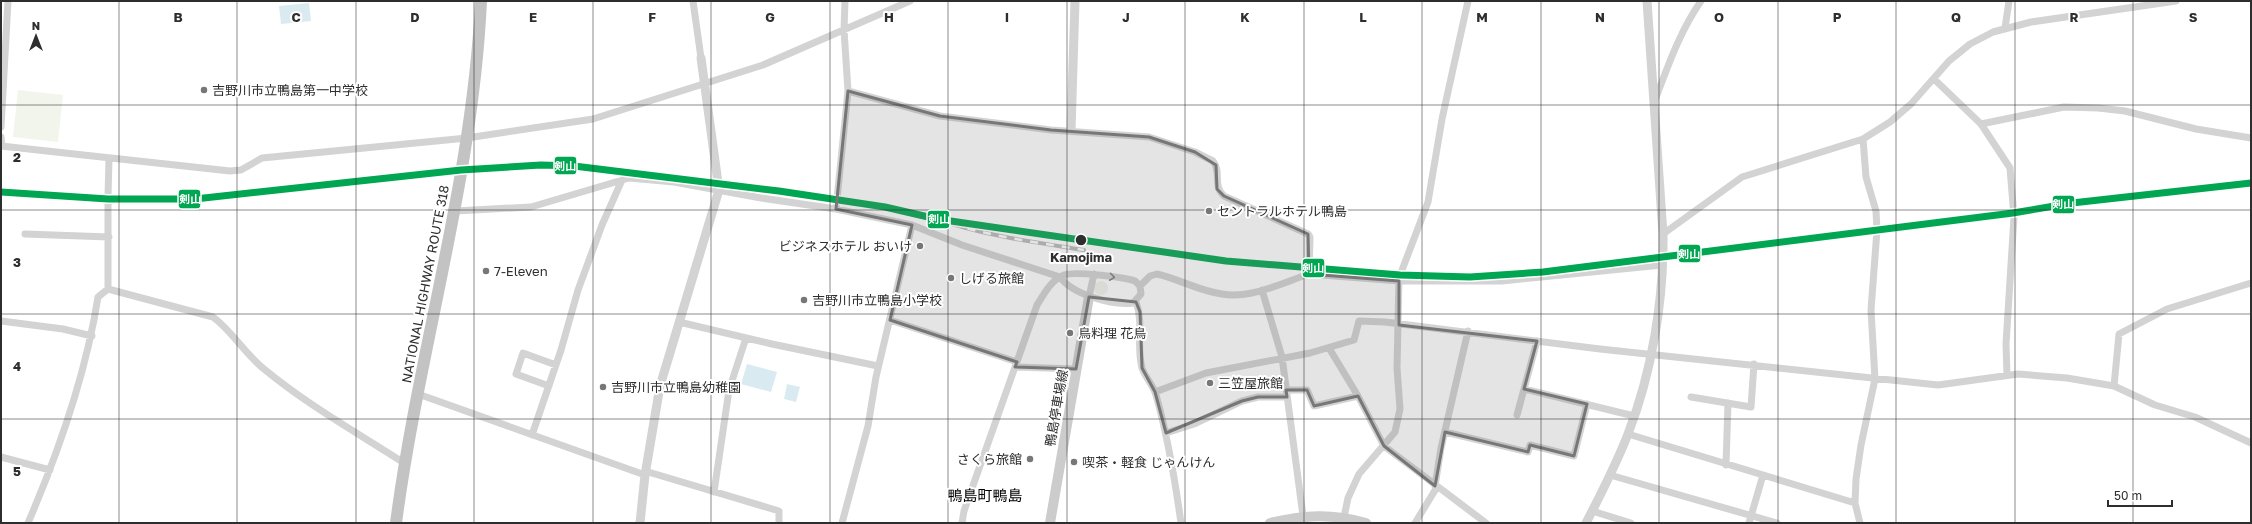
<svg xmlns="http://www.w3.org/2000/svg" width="2252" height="524" font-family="'Golos Text','Noto Sans JP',sans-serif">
<rect width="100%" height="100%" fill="#fff"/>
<path fill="#f2f5ec" d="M 18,90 L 63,95 L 58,142 L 13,137 Z
M1094 288a7 7 0 1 1 14 0a7 7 0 1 1-14 0Z"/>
<path fill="#d9ebf1" d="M 309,3 L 311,21 L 281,24 L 279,6 Z
M 747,364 L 777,372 L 771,392 L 741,384 Z
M 787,384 L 800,387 L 796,402 L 784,399 Z"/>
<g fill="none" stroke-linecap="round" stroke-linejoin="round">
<path stroke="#d3d3d3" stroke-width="7" d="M 693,1 L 701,58
M 2005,28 L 2009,1
M 1934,79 L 1981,124 L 2010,168 L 2014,217 L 2006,344 L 2007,375
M 848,91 L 940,116 L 1051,130 L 1149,137 L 1195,152 L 1213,161 C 1222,172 1212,185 1224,196 L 1308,234 L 1310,237 L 1309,274 C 1282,283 1251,299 1222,294 C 1199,291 1179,279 1157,274 L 1150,276 L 1140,286
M 1655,100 C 1668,66 1680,31 1701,1
M 1981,124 L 2064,107 L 2098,108 L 2125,111 L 2196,129 L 2251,138
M 1,127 L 8,1
M 1,137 L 2,146
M 1,146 L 230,171 L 241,170 L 262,158 L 467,138 L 593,119 L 763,65 L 910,1
M 108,196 L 109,159
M 108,203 L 108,289
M 836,209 L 848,91 L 844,30 L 845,1
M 455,211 L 531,207 L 629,178 L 674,182 L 761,198 L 836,209 L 912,225 L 962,245 L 1060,277 C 1072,294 1112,306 1133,303 L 1141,294 L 1140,286 L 1135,281 C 1124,277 1074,271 1064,275 C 1051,280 1044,294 1037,305 L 964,511 L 962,523
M 25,234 L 109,237
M 1663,234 L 1742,177 L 1863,139 L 1890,122 L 1911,104 L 1949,61 L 1970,44 L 1993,32 L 2031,22 L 2176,1
M 1309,274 L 1399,281 L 1502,281 L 1662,265
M 108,289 L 213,317 C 232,331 245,354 264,369 C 309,406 356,432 404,463
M 1262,290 L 1282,357 L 1303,516
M 1089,297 L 1094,274
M 1136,302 C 1144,323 1136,346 1142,368 C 1145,377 1153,385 1156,395 C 1168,437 1175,480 1181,523
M 890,320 L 1017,362
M 1,321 L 63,329 L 92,336
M 679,322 L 772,344 L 878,366
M 1329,348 L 1358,396 L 1384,446 L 1486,523
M 1015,367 L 1076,369
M 549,386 L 516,374 L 523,353 L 556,365
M 2114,386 L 2119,334 L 2167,309 L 2251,283
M 1524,389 L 1634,416
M 1286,390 L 1307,390 L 1314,406 L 1358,396
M 1155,392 L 1206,373 L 1310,353 L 1354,340 L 1359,321 L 1385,322 L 1600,349 L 1938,385 L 2018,374 L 2067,378 L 2114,386 L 2155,405 L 2195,417 L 2251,443
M 418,394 L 645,475
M 1691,397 L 1751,407 L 1754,364
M 1517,415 L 1537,341
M 1445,432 L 1528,452 L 1530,445 L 1574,456 L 1587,404
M 1166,433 L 1194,424 L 1242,401 L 1258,397 L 1287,397
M 1628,434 L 1855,503
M 532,435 L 561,350 L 578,290 L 602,225 L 622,180
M 1,457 L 50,470
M 1726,465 L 1728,403
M 645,471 L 779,511 L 779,523
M 1610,475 L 1777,523
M 1435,486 L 1441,448 L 1468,331
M 714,492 L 729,390 L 746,338
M 1592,511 L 1631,523
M 1344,517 L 1348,498 L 1359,474 L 1395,432 L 1400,409 L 1397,368 L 1399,278 L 1428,202 L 1442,119 L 1468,1
M 28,523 C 59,451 86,374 98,297 L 108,289
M 842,523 L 868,426 L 876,377 L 912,225
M 1415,523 L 1437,487
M 1749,523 L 1763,475
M 1860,523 L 1855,503 L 1856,479 L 1861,445 L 1875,379 L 1871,310 L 1877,230 L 1876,211 L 1866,177 L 1863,139"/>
<path stroke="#d3d3d3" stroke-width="9" d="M 1071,130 L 1075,1
M 640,523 L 645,475 L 660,386 L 719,190 L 701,58
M 1586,523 C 1601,494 1616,465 1628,434 C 1652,372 1664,300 1663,234 L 1647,1"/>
<path stroke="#ccc" stroke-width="10" d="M 1050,523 L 1089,297
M 1270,523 C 1305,515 1331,513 1366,523"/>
<path stroke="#c3c3c3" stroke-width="12" d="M 396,523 C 419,348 473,178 481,1"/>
<defs>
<path id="rail" d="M 937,219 C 985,236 1034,242 1084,250"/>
</defs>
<use href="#rail" stroke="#bababa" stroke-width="4"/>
<use href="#rail" stroke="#fff" stroke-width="2.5" stroke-dasharray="8" stroke-linecap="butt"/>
<defs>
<path id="rail-1" d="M 1,192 L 108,199 L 195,199 L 461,170 L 541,165 L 574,166 L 779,191 L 885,207 L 937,219 L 1226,261 L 1400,275 L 1470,277 L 1543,272 L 2013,213 L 2072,203 L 2251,183"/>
</defs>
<use href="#rail-1" stroke="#fff" stroke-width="10"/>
<use href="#rail-1" stroke="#00a651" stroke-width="7"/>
</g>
<defs><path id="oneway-chevron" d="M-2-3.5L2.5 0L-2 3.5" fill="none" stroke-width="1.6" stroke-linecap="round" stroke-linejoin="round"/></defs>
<use stroke="#808080" href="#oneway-chevron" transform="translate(1112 277) rotate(8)"/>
<path fill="#777" fill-opacity="0.2" stroke="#777" stroke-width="3" stroke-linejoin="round" d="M 848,91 L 940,116 L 1051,130 L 1149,137 L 1195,152 L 1216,165 L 1217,189 L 1224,196 L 1308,234 L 1309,274 L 1399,281 L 1399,325 L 1537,341 L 1524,389 L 1587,404 L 1574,456 L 1530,445 L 1528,452 L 1445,432 L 1435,486 L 1384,446 L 1358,396 L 1314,406 L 1307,390 L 1286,390 L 1287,397 L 1258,397 L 1242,401 L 1166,433 L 1155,392 L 1142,368 L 1140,312 L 1136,302 L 1089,297 L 1076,369 L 1015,367 L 1017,362 L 890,320 L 912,225 L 836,209 Z"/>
<path fill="none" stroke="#2e2e2e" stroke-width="1" stroke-opacity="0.55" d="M 119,1 L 119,523M 237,1 L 237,523M 356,1 L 356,523M 474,1 L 474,523M 593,1 L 593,523M 711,1 L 711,523M 830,1 L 830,523M 948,1 L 948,523M 1067,1 L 1067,523M 1185,1 L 1185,523M 1304,1 L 1304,523M 1422,1 L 1422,523M 1541,1 L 1541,523M 1659,1 L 1659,523M 1778,1 L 1778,523M 1896,1 L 1896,523M 2015,1 L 2015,523M 2133,1 L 2133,523M 1,105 L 2251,105M 1,210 L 2251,210M 1,314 L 2251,314M 1,419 L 2251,419"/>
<g fill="#777" stroke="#fff" stroke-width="1.5">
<circle cx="204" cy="90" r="4"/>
<circle cx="1209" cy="211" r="4"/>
<circle cx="920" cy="246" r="4"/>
<circle cx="486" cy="271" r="4"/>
<circle cx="951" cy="278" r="4"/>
<circle cx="804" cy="300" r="4"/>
<circle cx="1070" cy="333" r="4"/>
<circle cx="1210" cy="383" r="4"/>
<circle cx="603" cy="387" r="4"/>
<circle cx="1030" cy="459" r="4"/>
<circle cx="1074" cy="462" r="4"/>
</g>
<circle fill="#2e2e2e" stroke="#fff" stroke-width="1.5" cx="1081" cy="240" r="6"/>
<g text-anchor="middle" stroke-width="4" stroke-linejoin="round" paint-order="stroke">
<g font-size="13" fill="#2e2e2e" stroke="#fff" text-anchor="start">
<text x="212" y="95">吉野川市立鴨島第一中学校</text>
<text x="1217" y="216">セントラルホテル鴨島</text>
<text x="912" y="251" text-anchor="end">ビジネスホテル おいけ</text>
<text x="494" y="276">7-Eleven</text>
<text x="959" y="283">しげる旅館</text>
<text x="812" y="305">吉野川市立鴨島小学校</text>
<text x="1078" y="338">鳥料理 花鳥</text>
<text x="1218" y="388">三笠屋旅館</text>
<text x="611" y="392">吉野川市立鴨島幼稚園</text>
<text x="1022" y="464" text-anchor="end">さくら旅館</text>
<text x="1082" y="467">喫茶・軽食 じゃんけん</text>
</g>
<g font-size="13" font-weight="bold" fill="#2e2e2e" stroke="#fff">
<text x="1081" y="262">Kamojima</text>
</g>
<g font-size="13" fill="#2e2e2e" stroke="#fff">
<text transform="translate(425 284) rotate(-79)" y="5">NATIONAL HIGHWAY ROUTE 318</text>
<text transform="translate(1056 408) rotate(-80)" y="5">鴨島停車場線</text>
</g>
<g font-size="15" fill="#000" stroke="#fff">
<text x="985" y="501">鴨島町鴨島</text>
</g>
</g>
<g font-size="13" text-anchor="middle" font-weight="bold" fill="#2e2e2e" stroke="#fff" stroke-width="4" stroke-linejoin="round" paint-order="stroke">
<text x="178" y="22">B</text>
<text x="296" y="22">C</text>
<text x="415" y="22">D</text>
<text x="533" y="22">E</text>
<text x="652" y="22">F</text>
<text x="770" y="22">G</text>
<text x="889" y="22">H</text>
<text x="1007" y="22">I</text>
<text x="1126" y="22">J</text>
<text x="1245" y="22">K</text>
<text x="1363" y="22">L</text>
<text x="1482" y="22">M</text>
<text x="1600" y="22">N</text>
<text x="1719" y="22">O</text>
<text x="1837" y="22">P</text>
<text x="1956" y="22">Q</text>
<text x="2074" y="22">R</text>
<text x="2193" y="22">S</text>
<text x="17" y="162">2</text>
<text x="17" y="267">3</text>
<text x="17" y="371">4</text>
<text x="17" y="476">5</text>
</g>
<g stroke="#fff" stroke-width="1.5">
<rect x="554" y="156" width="23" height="19" rx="4" fill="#00a651"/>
<rect x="178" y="189" width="23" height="20" rx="4" fill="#00a651"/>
<rect x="2052" y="195" width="23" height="19" rx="4" fill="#00a651"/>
<rect x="927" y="210" width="23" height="19" rx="4" fill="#00a651"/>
<rect x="1678" y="244" width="23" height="19" rx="4" fill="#00a651"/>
<rect x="1302" y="258" width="23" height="20" rx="4" fill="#00a651"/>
</g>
<g font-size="11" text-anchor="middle" font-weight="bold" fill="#fff">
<text x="565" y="170">剣山</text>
<text x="190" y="203">剣山</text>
<text x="2063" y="208">剣山</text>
<text x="939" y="223">剣山</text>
<text x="1689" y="258">剣山</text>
<text x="1313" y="272">剣山</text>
</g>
<rect width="2252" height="524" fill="none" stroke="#2e2e2e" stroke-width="4"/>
<g transform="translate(36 36)" stroke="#ffffff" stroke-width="3" paint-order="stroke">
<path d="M0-3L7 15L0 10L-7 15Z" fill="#2e2e2e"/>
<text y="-6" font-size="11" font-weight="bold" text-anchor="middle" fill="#2e2e2e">N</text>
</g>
<path d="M2108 500v6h64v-6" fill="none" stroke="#2e2e2e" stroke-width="2"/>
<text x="2114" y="500" font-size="12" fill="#2e2e2e" stroke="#ffffff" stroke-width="3" paint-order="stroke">50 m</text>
</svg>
